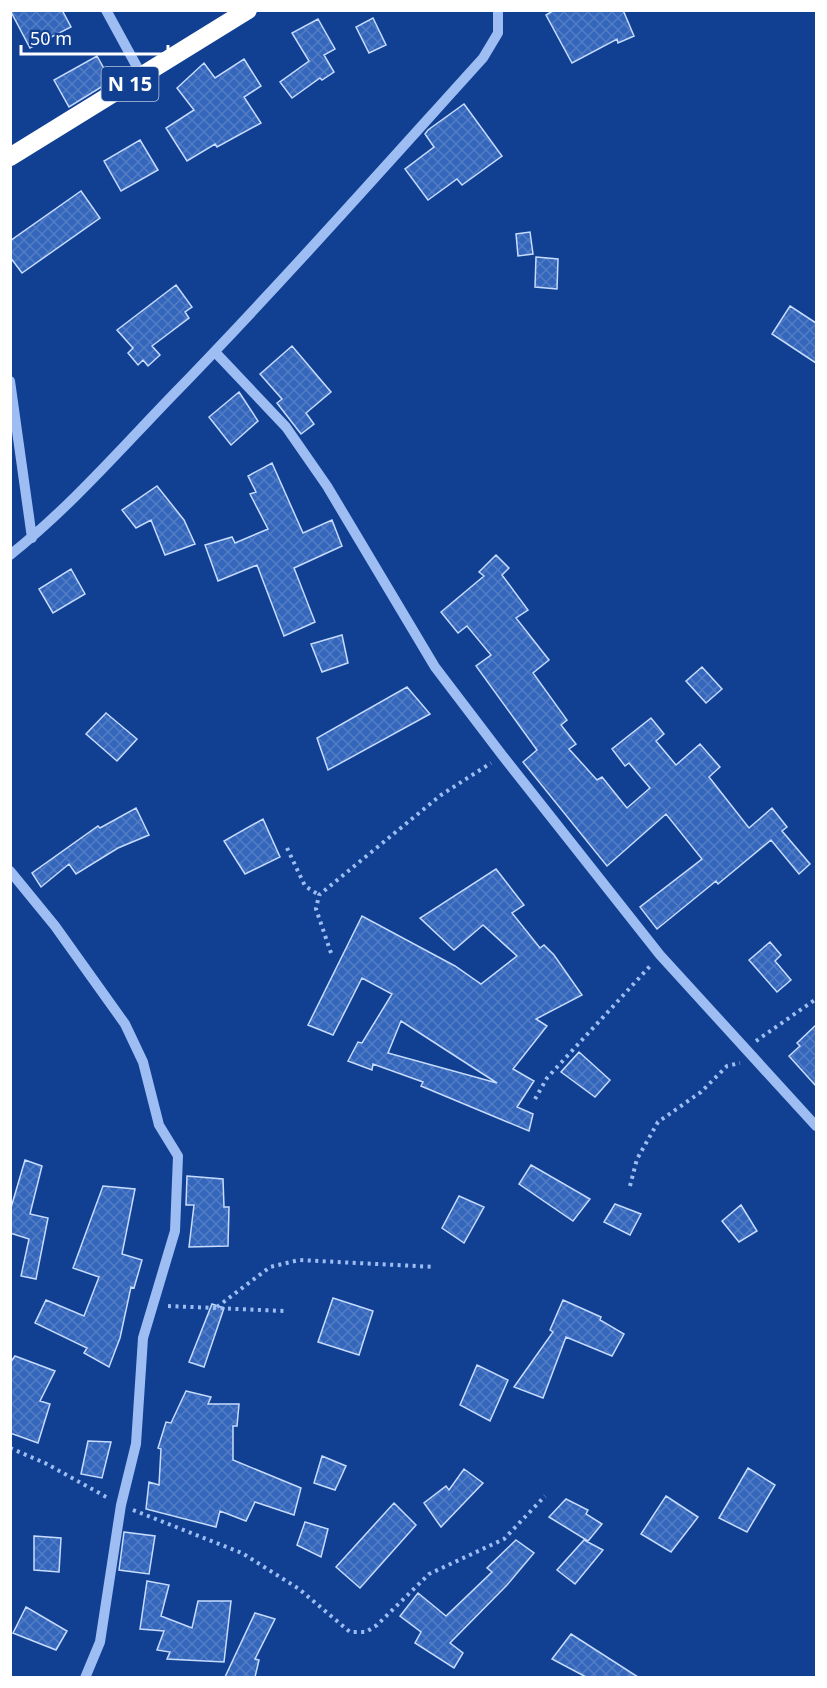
<svg xmlns="http://www.w3.org/2000/svg" width="827" height="1688" font-family="'Noto Sans',sans-serif">
<defs>
<pattern id="building-cross-hatch" width="8" height="8" patternUnits="userSpaceOnUse" patternTransform="scale(1.5)"><rect width="8" height="8" fill="#3466bb"/><path d="M0 0l8 8M0 8l8-8" fill="none" stroke="#527dc5"/></pattern>
</defs>
<rect width="100%" height="100%" fill="#114093"/>
<path fill="url(#building-cross-hatch)" stroke="#c6dbfd" stroke-width="1.5" fill-rule="evenodd" d="M 10,10 L 62,10 L 71,27 L 30,48 Z
M 554,10 L 623,10 L 634,36 L 618,43 L 617,39 L 572,63 L 546,15 Z
M 373,18 L 386,45 L 369,53 L 356,27 Z
M 318,19 L 335,49 L 324,55 L 334,72 L 322,80 L 320,78 L 292,98 L 280,82 L 309,61 L 292,33 Z
M 97,56 L 111,81 L 69,107 L 54,80 Z
M 244,59 L 261,86 L 244,97 L 261,123 L 217,147 L 215,144 L 187,161 L 166,128 L 194,110 L 177,88 L 204,63 L 215,78 Z
M 464,104 L 502,156 L 462,185 L 457,179 L 428,200 L 405,169 L 434,147 L 425,134 L 428,130 Z
M 140,140 L 158,170 L 121,191 L 104,161 Z
M 81,191 L 100,218 L 22,273 L 10,257 L 10,241 Z
M 530,232 L 533,254 L 518,256 L 516,234 Z
M 536,257 L 558,259 L 557,289 L 535,287 Z
M 176,285 L 192,307 L 185,312 L 189,318 L 152,346 L 160,355 L 148,366 L 143,360 L 138,365 L 128,353 L 133,348 L 117,330 Z
M 790,306 L 816,323 L 816,363 L 772,334 Z
M 292,346 L 331,392 L 306,413 L 314,424 L 301,434 L 277,403 L 282,399 L 260,374 Z
M 239,392 L 258,421 L 231,445 L 209,417 Z
M 272,463 L 303,533 L 332,520 L 342,546 L 294,568 L 315,622 L 284,636 L 257,565 L 218,581 L 205,545 L 232,537 L 235,543 L 268,529 L 250,494 L 256,492 L 248,476 Z
M 157,486 L 184,520 L 195,544 L 165,555 L 151,520 L 136,528 L 122,510 Z
M 496,555 L 509,568 L 502,575 L 528,610 L 516,618 L 549,660 L 533,673 L 567,720 L 561,725 L 576,744 L 569,749 L 597,780 L 602,777 L 627,808 L 650,788 L 629,763 L 625,766 L 612,749 L 651,718 L 664,734 L 656,741 L 676,765 L 700,744 L 720,767 L 709,777 L 749,828 L 772,808 L 787,827 L 782,831 L 810,864 L 799,874 L 771,840 L 718,884 L 716,881 L 657,929 L 640,907 L 702,859 L 666,814 L 607,866 L 523,762 L 537,750 L 476,666 L 491,655 L 467,626 L 458,633 L 441,612 L 484,576 L 479,572 Z
M 71,569 L 85,594 L 53,613 L 39,589 Z
M 342,635 L 348,663 L 322,672 L 311,644 Z
M 702,667 L 722,689 L 706,703 L 686,681 Z
M 407,687 L 430,714 L 328,770 L 317,738 Z
M 106,713 L 137,739 L 117,761 L 86,734 Z
M 136,808 L 149,835 L 118,848 L 76,874 L 69,864 L 41,887 L 32,873 L 98,826 L 100,828 Z
M 263,819 L 280,857 L 245,874 L 224,841 Z
M 496,869 L 524,905 L 512,913 L 540,948 L 544,945 L 554,955 L 582,995 L 536,1019 L 547,1026 L 513,1069 L 534,1081 L 517,1107 L 533,1114 L 529,1131 L 421,1086 L 423,1082 L 373,1064 L 372,1070 L 348,1061 L 358,1042 L 362,1043 L 392,994 L 362,978 L 333,1035 L 308,1025 L 362,916 L 455,966 L 481,984 L 517,956 L 483,925 L 454,950 L 420,918 ZM 401,1021 L 497,1083 L 388,1053 Z
M 770,942 L 781,955 L 775,961 L 791,980 L 777,992 L 749,960 Z
M 816,1025 L 816,1086 L 789,1056 L 800,1046 L 797,1043 Z
M 579,1052 L 610,1080 L 595,1097 L 561,1072 Z
M 25,1160 L 42,1166 L 30,1214 L 48,1218 L 36,1279 L 21,1276 L 29,1239 L 10,1233 L 10,1211 Z
M 531,1165 L 590,1199 L 573,1221 L 519,1184 Z
M 187,1176 L 223,1179 L 224,1207 L 229,1207 L 228,1246 L 189,1247 L 194,1205 L 186,1205 Z
M 103,1186 L 135,1189 L 122,1254 L 142,1260 L 134,1288 L 131,1287 L 120,1338 L 109,1367 L 84,1353 L 87,1348 L 35,1323 L 46,1300 L 84,1316 L 99,1277 L 73,1268 Z
M 459,1196 L 484,1207 L 464,1243 L 442,1228 Z
M 615,1204 L 641,1214 L 630,1235 L 604,1222 Z
M 741,1205 L 757,1231 L 739,1242 L 722,1221 Z
M 333,1298 L 373,1311 L 359,1355 L 318,1342 Z
M 563,1300 L 601,1317 L 600,1320 L 624,1334 L 612,1356 L 566,1337 L 543,1398 L 514,1387 L 553,1332 L 550,1330 Z
M 212,1304 L 224,1308 L 204,1367 L 189,1362 Z
M 15,1356 L 55,1371 L 40,1401 L 50,1404 L 38,1443 L 10,1433 L 10,1363 Z
M 477,1365 L 508,1380 L 490,1421 L 460,1405 Z
M 186,1391 L 211,1397 L 208,1404 L 239,1404 L 237,1426 L 233,1426 L 233,1460 L 301,1488 L 294,1515 L 255,1502 L 246,1521 L 220,1511 L 216,1527 L 146,1509 L 149,1482 L 159,1485 L 161,1449 L 158,1448 L 166,1422 L 171,1423 Z
M 88,1441 L 111,1442 L 102,1478 L 81,1474 Z
M 322,1456 L 346,1466 L 335,1490 L 314,1483 Z
M 748,1468 L 775,1485 L 747,1532 L 719,1518 Z
M 464,1469 L 483,1483 L 441,1527 L 424,1503 L 446,1486 L 449,1490 Z
M 666,1496 L 698,1517 L 671,1552 L 641,1534 Z
M 566,1499 L 588,1510 L 586,1514 L 602,1524 L 588,1541 L 549,1517 Z
M 394,1503 L 416,1525 L 360,1588 L 336,1567 Z
M 305,1522 L 328,1529 L 321,1557 L 297,1545 Z
M 124,1532 L 155,1536 L 149,1574 L 119,1570 Z
M 34,1536 L 61,1538 L 59,1572 L 34,1570 Z
M 516,1540 L 534,1553 L 507,1585 L 450,1643 L 463,1653 L 454,1668 L 415,1643 L 421,1632 L 400,1616 L 418,1593 L 446,1616 L 492,1572 L 487,1568 Z
M 584,1540 L 603,1550 L 575,1584 L 557,1570 Z
M 147,1581 L 169,1585 L 161,1616 L 192,1628 L 198,1601 L 231,1601 L 224,1662 L 167,1659 L 170,1652 L 157,1650 L 164,1631 L 140,1629 Z
M 26,1607 L 67,1631 L 56,1650 L 13,1633 Z
M 255,1613 L 275,1619 L 255,1659 L 259,1660 L 255,1677 L 225,1677 Z
M 571,1634 L 638,1677 L 586,1677 L 552,1659 Z"/>
<g fill="none" stroke-linecap="round" stroke-linejoin="round">
<path stroke="#9ebef3" stroke-width="4" stroke-dasharray="3 4.5" stroke-linecap="butt" d="M 287,848 L 305,886 L 319,895
M 331,953 L 316,909 L 319,895 L 441,795 L 491,763
M 756,1041 L 816,999
M 535,1099 L 547,1078 L 652,964
M 630,1186 L 637,1159 L 658,1122 L 701,1092 L 727,1066 L 740,1063
M 168,1306 L 284,1311
M 217,1307 L 270,1267 L 299,1260 L 435,1267
M 10,1448 L 45,1463 L 110,1499
M 133,1510 L 242,1553 L 299,1589 L 350,1632 L 366,1632 L 377,1625 L 429,1574 L 504,1539 L 545,1496"/>
<path stroke="#9ebef3" stroke-width="10" d="M 106,10 L 142,76
M 215,352 L 286,427 L 327,486 L 435,667 L 502,755 L 660,955 L 816,1126
M 10,381 L 32,538
M 10,555 C 68,509 118,452 169,399 C 277,288 379,173 483,58 L 498,33 L 498,10
M 10,871 L 55,926 L 125,1024 L 143,1062 L 159,1125 L 178,1156 L 175,1231 L 143,1338 L 136,1444 L 121,1505 L 100,1642 L 85,1678"/>
<path stroke="#fff" stroke-width="18" d="M 10,157 L 248,10"/>
</g>
<g text-anchor="middle" stroke-width="4.5" stroke-linejoin="round" paint-order="stroke">
<rect fill="#114093" stroke="#b8c6df" stroke-width="1.5" x="101.5" y="67" width="57" height="34" rx="4.5"/>
<g font-size="20" font-weight="bold" fill="#fff">
<text x="130" y="91">N 15</text>
</g>
</g>
<rect width="827" height="1688" fill="none" stroke="#ffffff" stroke-width="24"/>
<path d="M21 45v9h147v-9" fill="none" stroke="#ffffff" stroke-width="3"/>
<text x="30" y="45" font-size="18" fill="#ffffff" stroke="#114093" stroke-width="4.5" paint-order="stroke">50 m</text>
</svg>
